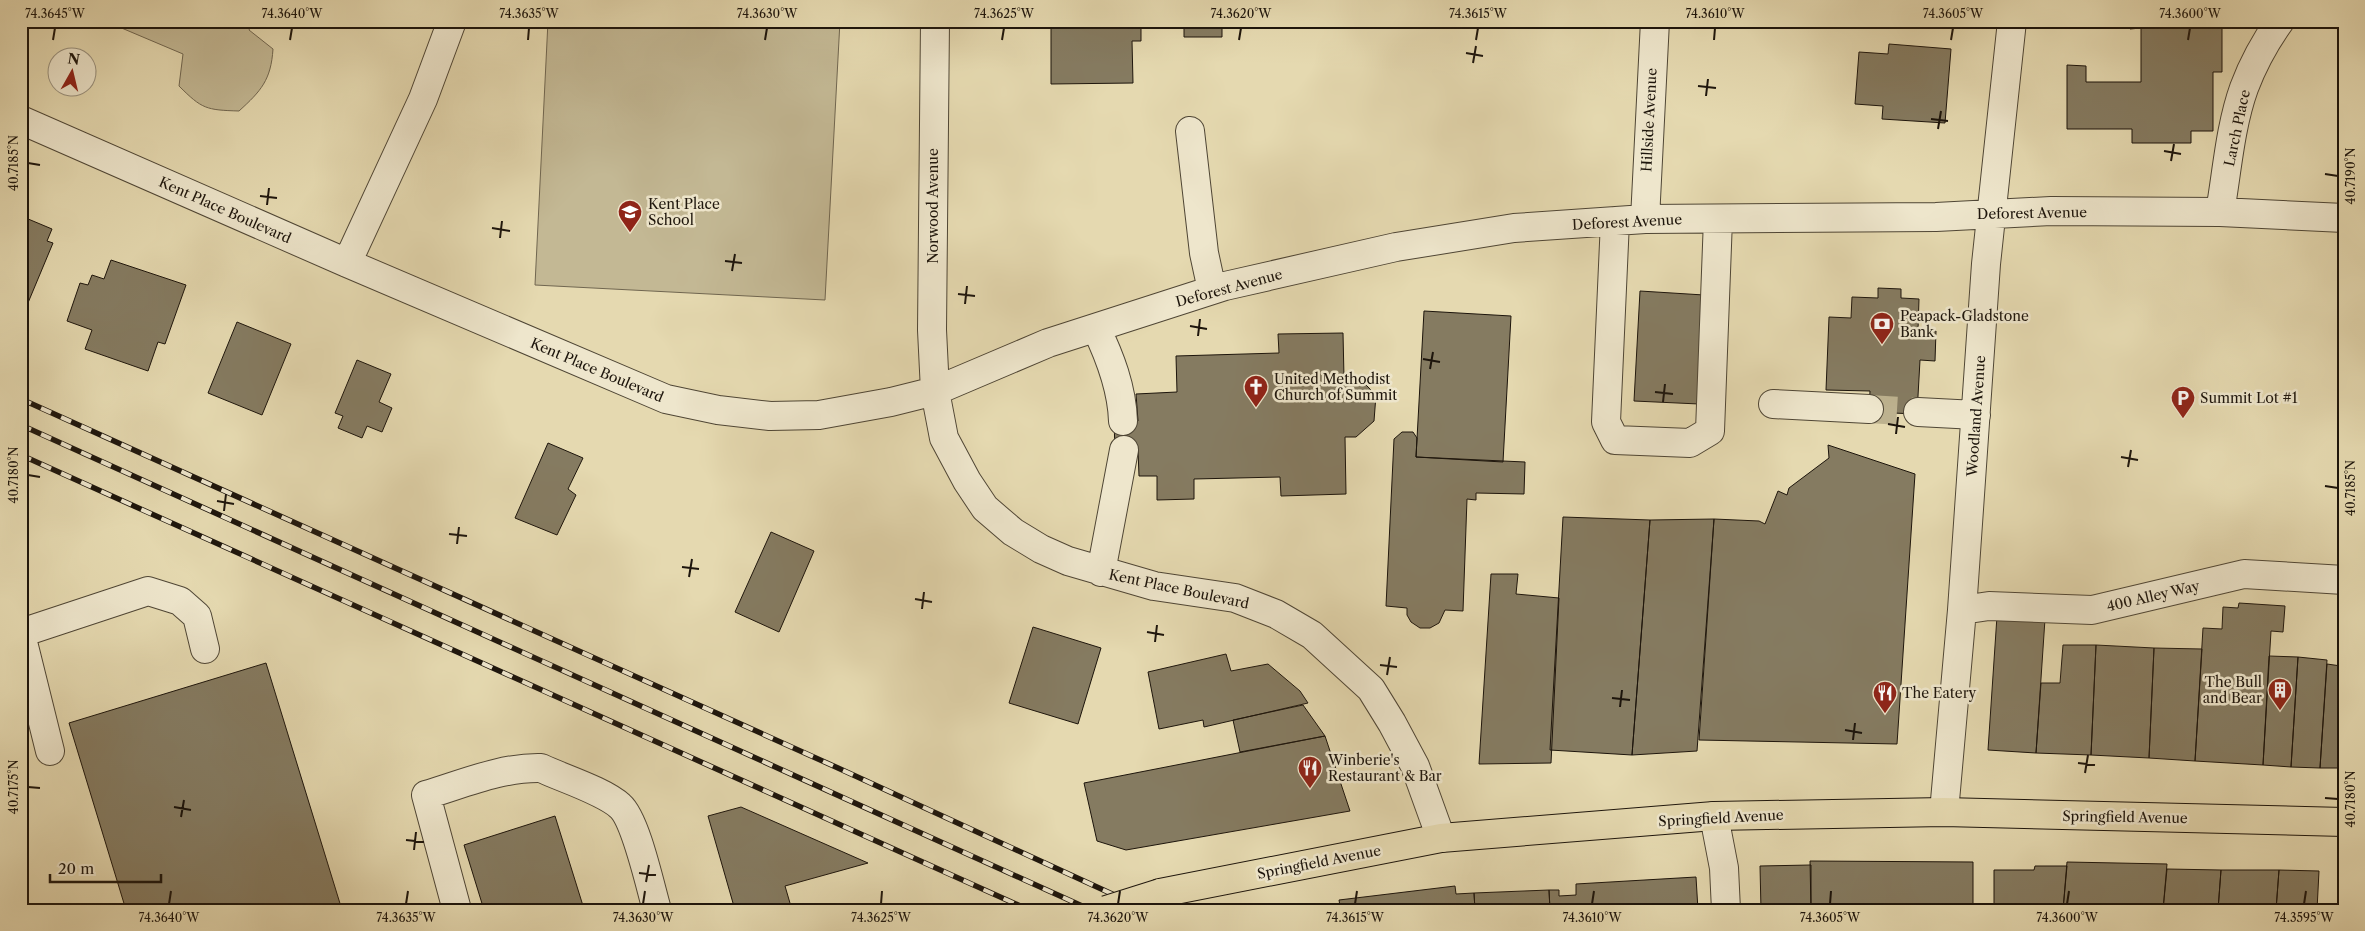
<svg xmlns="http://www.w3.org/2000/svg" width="2365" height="931" font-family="'Libre Caslon Text',serif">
<rect width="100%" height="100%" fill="#e5d9b0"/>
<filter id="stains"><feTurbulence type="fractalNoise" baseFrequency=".004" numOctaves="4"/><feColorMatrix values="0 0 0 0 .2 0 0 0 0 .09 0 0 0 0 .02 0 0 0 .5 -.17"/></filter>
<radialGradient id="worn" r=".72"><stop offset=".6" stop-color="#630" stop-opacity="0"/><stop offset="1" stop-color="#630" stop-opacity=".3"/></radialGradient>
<path fill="#c3b894" stroke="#706650" d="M 105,21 L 253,21 L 249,30 L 273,49 C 271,80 261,91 239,111 C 206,110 202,109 179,86 L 183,54 Z
M 548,21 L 840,21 L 825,300 L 535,285 Z"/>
<path fill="#857b61" stroke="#1d150c" d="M 1051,21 L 1141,21 L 1141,41 L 1132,41 L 1133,83 L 1051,84 Z
M 1184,21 L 1222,21 L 1222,37 L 1184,37 Z
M 2129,21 L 2222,21 L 2222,72 L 2213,72 L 2213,131 L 2191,131 L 2191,143 L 2132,143 L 2132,129 L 2067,129 L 2067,65 L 2086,66 L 2086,82 L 2141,82 L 2141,28 L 2130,29 Z
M 1889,44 L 1951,49 L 1945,123 L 1882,119 L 1883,106 L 1855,104 L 1859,52 L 1888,54 Z
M 21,216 L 52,229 L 47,241 L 53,243 L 25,310 L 21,309 Z
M 111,260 L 186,285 L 165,344 L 158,342 L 148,371 L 85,349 L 92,330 L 67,321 L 80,283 L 88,285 L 92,275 L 104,279 Z
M 1878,288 L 1901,289 L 1901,298 L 1919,299 L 1918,330 L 1936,331 L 1935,361 L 1920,360 L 1917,414 L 1869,412 L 1870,391 L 1826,390 L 1829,317 L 1851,318 L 1852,297 L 1878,298 Z
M 1640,291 L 1704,295 L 1699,404 L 1634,401 Z
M 1424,311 L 1511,316 L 1503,462 L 1416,457 Z
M 237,322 L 291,344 L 262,415 L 208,393 Z
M 1343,333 L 1344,378 L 1358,377 L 1376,395 L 1374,421 L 1356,437 L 1345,437 L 1346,494 L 1281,496 L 1280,477 L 1194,479 L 1194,499 L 1157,500 L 1157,476 L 1139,476 L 1138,450 L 1115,450 L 1114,421 L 1138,421 L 1136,394 L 1177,392 L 1176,356 L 1279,353 L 1278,334 Z
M 357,360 L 391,374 L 379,402 L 392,408 L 382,432 L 367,426 L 362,438 L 338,428 L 343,416 L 335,413 Z
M 1402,432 L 1413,432 L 1417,438 L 1416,457 L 1525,462 L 1524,494 L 1476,493 L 1476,500 L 1467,499 L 1463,611 L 1445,610 L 1439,623 L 1430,628 L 1420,628 L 1411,622 L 1407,615 L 1407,608 L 1386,606 L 1394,439 Z
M 548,443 L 583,458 L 568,489 L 576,495 L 557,535 L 515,518 Z
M 1828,445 L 1915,474 L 1897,744 L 1699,740 L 1714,519 L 1759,521 L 1765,524 L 1778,491 L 1787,495 L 1789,488 L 1829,458 Z
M 1563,517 L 1650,520 L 1632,755 L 1550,750 Z
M 1714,519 L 1697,751 L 1632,755 L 1650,520 Z
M 771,532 L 814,551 L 779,632 L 735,612 Z
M 1491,574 L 1518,574 L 1516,594 L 1559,598 L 1551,763 L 1479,764 Z
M 2239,603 L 2285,606 L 2283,632 L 2271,631 L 2263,765 L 2195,761 L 2203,628 L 2222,629 L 2223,607 L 2238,608 Z
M 1997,616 L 2045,619 L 2036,753 L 1988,750 Z
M 1033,627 L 1101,648 L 1078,724 L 1009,703 Z
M 2343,632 L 2344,768 L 2320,768 L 2327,664 L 2341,666 Z
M 2063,645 L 2096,645 L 2091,755 L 2036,753 L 2041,683 L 2060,683 Z
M 2096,645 L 2154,648 L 2149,758 L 2091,755 Z
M 2154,648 L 2202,649 L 2195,761 L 2149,758 Z
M 1226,654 L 1231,671 L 1268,664 L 1300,691 L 1308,703 L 1204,727 L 1203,720 L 1159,729 L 1148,672 Z
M 2269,656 L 2298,657 L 2291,767 L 2263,765 Z
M 2298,657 L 2327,660 L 2320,768 L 2291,767 Z
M 266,663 L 342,910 L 126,910 L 69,723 Z
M 1303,705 L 1325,736 L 1240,752 L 1233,720 Z
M 1325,736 L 1350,811 L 1126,850 L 1097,841 L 1084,783 Z
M 741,807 L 868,863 L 785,886 L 792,910 L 735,910 L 708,816 Z
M 555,816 L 584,909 L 484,910 L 464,845 Z
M 1810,861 L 1973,862 L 1973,910 L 1811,910 Z
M 2067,862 L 2167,864 L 2163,910 L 2063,910 Z
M 1811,865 L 1811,910 L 1761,910 L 1760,866 Z
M 2035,866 L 2067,866 L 2063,910 L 1994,910 L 1994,870 L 2034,870 Z
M 2167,869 L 2221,870 L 2218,910 L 2163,910 Z
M 2221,870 L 2279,870 L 2276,910 L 2218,910 Z
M 2279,870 L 2319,871 L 2317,910 L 2276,910 Z
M 1696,877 L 1698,910 L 1550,910 L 1549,890 L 1559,890 L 1559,896 L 1576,895 L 1576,884 Z
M 1455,886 L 1456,894 L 1474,893 L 1475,910 L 1321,910 L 1340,906 L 1339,900 Z
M 1549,890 L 1550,910 L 1475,910 L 1474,893 Z"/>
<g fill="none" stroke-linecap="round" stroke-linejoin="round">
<path stroke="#bdb28f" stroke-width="28" stroke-dasharray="28 14" stroke-linecap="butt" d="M 1869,409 L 1918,412"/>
<defs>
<path id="minor" d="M 935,21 L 932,330 L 935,391 L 944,438 L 967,481 L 985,508 L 1013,532 L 1041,549 L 1068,561 L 1154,586 L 1235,598 L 1276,614 L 1312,635 L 1371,689 L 1392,723 L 1415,766 L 1441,838
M 21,120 L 347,263 L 666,399 L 718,410 L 770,416 L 819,415 L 891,402 L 935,391 L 1048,343 L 1225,286 L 1396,247 L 1514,228 L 1645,219 L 1936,217 L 2051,211 L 2220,212 L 2344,218
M 1190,131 L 1204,253 L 1212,290
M 2220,212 C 2227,172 2230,127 2244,88 C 2253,64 2265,42 2280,21
M 1645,219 L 1655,21
M 1615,221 L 1606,422 L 1615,440 L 1690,443 L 1710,431 L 1718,219
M 347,263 L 423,99 L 452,21
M 1096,328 C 1110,357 1122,388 1123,421
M 1773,404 L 1869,409
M 1918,412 L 1976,415
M 1101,572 L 1124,450
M 1962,610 L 1989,606 L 2092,610 L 2244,574 L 2344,580
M 21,633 L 148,591 L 180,601 L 197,616 L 205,649
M 21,634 L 50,751
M 1944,812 L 1962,610 L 1986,264 L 2012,21
M 1714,816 L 1724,868 L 1726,910
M 457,910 L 426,795 C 463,784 502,767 541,768 C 562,778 604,791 620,806 C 636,820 650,886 657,910"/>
<path id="major" d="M 1160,893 L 1441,838 L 1714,816 L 1944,812 L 2344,822"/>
</defs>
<use href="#minor" stroke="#4f4635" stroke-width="30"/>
<use href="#major" stroke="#1d150c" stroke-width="30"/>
<use href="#minor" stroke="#eee6cc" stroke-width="28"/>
<use href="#major" stroke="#e5d9b0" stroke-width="28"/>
<defs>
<path id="rail" d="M 21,399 L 838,768 L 1147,910
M 21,425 L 1091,910
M 21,455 L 1029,910"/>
</defs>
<use href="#rail" stroke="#1d150c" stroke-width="5.5"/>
<use href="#rail" stroke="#eee6cc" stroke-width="4" stroke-dasharray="11" stroke-linecap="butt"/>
<defs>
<path id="major-bridge" d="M 1106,910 L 1160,893"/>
</defs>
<use href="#major-bridge" stroke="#1d150c" stroke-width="30" stroke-linecap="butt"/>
<use href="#major-bridge" stroke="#e5d9b0" stroke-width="28"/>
</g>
<path fill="none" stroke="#1d150c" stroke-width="2" d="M 53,40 L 55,28M 290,40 L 292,28M 528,40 L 529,28M 765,40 L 767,28M 1002,40 L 1004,28M 1239,40 L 1241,28M 1476,40 L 1478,28M 1714,40 L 1715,28M 1951,40 L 1953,28M 2188,40 L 2190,28M 1466,53 L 1483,56M 1473,63 L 1476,46M 1698,86 L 1716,88M 1706,96 L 1708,79M 1931,119 L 1948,121M 1938,129 L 1941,111M 2164,151 L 2181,154M 2171,161 L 2174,144M 28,163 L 40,165M 2325,174 L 2338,176M 260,196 L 277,198M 267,205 L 269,188M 492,228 L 510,231M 500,238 L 502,221M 725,261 L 742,263M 732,271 L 735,254M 958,294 L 975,296M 965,304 L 967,286M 1190,326 L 1207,329M 1198,336 L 1200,319M 1423,359 L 1440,362M 1430,369 L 1433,352M 1655,392 L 1673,394M 1663,402 L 1665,384M 1888,424 L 1905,427M 1896,434 L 1898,417M 2121,457 L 2138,460M 2128,467 L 2131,450M 28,475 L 40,477M 2325,486 L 2338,488M 217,501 L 234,504M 224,511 L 226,494M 449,534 L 467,536M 457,544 L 459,527M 682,567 L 699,569M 689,577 L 692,559M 915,599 L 932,602M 922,609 L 924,592M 1147,632 L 1164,635M 1155,642 L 1157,625M 1380,665 L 1397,667M 1387,675 L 1390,657M 1612,698 L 1630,700M 1620,707 L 1622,690M 1845,730 L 1862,733M 1853,740 L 1855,723M 2078,763 L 2095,765M 2085,773 L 2088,755M 28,787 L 40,788M 2325,798 L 2338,799M 174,807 L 191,810M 181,817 L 184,800M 406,840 L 424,842M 414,850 L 416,832M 639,873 L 656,875M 646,882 L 649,865M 169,904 L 171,891M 406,904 L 408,891M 643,904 L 645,891M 881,904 L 882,891M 1118,904 L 1120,891M 1355,904 L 1357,891M 1592,904 L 1594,891M 1830,904 L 1831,891M 2067,904 L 2069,891M 2304,904 L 2306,891"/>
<defs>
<symbol id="school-pin" viewBox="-11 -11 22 30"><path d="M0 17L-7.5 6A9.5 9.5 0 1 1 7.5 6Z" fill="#8f2418" stroke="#eee6cc"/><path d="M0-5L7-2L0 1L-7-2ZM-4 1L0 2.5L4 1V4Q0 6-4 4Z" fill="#fff"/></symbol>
<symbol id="bank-pin" viewBox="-11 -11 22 30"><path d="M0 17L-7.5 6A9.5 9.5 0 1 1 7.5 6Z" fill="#8f2418" stroke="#eee6cc"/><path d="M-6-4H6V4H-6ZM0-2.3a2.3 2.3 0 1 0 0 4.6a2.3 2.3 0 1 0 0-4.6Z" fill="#fff"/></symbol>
<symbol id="church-pin" viewBox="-11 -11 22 30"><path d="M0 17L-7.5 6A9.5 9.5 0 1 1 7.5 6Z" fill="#8f2418" stroke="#eee6cc"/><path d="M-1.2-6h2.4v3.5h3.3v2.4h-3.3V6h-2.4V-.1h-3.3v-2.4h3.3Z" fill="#fff"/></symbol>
<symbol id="parking-pin" viewBox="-11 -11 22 30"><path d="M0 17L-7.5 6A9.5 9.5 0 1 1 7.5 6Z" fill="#8f2418" stroke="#eee6cc"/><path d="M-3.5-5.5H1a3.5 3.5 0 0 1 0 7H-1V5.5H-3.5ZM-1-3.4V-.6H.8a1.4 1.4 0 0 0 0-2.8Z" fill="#fff"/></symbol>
<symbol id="building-pin" viewBox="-11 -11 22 30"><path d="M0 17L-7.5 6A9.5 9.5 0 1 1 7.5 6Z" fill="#8f2418" stroke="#eee6cc"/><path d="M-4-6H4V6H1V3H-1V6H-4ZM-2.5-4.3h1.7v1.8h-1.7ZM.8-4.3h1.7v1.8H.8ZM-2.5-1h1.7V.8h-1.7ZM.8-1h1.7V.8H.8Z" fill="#fff"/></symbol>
<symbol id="restaurant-pin" viewBox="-11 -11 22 30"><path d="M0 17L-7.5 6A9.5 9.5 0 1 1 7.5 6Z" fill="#8f2418" stroke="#eee6cc"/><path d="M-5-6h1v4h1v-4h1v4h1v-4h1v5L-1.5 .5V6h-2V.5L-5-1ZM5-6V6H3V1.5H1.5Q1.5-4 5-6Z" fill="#fff"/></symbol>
</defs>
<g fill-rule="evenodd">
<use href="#school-pin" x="616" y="198" width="28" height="38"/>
<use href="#bank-pin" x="1868" y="310" width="28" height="38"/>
<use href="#church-pin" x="1242" y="373" width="28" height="38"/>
<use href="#parking-pin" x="2169" y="384" width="28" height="38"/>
<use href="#building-pin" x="2266" y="676" width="28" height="38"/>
<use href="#restaurant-pin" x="1871" y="679" width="28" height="38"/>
<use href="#restaurant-pin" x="1296" y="754" width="28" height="38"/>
</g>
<g text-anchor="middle" stroke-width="5" stroke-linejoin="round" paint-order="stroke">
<g font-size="14" fill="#1d150c" stroke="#eee6cc">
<text transform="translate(1649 120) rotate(-87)" y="5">Hillside Avenue</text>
<text transform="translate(2237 128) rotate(-78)" y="5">Larch Place</text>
<text transform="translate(933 206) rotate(-90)" y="5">Norwood Avenue</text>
<text transform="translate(225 210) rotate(24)" y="5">Kent Place Boulevard</text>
<text transform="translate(2032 213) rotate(-1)" y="5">Deforest Avenue</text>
<text transform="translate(1627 222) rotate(-3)" y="5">Deforest Avenue</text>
<text transform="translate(1229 288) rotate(-15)" y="5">Deforest Avenue</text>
<text transform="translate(597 370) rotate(23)" y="5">Kent Place Boulevard</text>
<text transform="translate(1976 416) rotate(-86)" y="5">Woodland Avenue</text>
<text transform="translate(1179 589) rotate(12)" y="5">Kent Place Boulevard</text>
<text transform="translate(2153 596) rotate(-13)" y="5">400 Alley Way</text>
<text transform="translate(2125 817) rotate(1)" y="5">Springfield Avenue</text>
<text transform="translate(1721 818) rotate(-3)" y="5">Springfield Avenue</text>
<text transform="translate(1319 862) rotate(-11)" y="5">Springfield Avenue</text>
</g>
<g font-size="14" fill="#1d150c" stroke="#eee6cc" text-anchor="start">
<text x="648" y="209">Kent Place<tspan x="648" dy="16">School</tspan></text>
<text x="1900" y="321">Peapack-Gladstone<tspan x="1900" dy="16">Bank</tspan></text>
<text x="1274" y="384">United Methodist<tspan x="1274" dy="16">Church of Summit</tspan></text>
<text x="2200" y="403">Summit Lot #1</text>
<text x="2262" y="687" text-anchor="end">The Bull<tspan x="2262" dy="16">and Bear</tspan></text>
<text x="1902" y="698">The Eatery</text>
<text x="1328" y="765">Winberie's<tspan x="1328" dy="16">Restaurant &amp; Bar</tspan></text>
</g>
</g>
<rect width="2365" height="931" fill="none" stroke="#e5d9b0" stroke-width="55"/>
<g transform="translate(72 72) rotate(8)"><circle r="24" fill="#eee6cc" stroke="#9a927f"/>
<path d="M0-4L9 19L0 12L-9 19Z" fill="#8f2418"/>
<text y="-8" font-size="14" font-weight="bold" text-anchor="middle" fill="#1d150c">N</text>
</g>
<path d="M50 874v8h111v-8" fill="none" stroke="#1d150c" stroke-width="2.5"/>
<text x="58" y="874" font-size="15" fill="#1d150c" stroke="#eee6cc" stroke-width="4" paint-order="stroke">20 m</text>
<rect x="28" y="28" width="2310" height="876" fill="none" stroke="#1d150c" stroke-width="2"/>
<g font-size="12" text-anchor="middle" fill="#1d150c">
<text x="55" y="18">74.3645°W</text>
<text x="292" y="18">74.3640°W</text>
<text x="529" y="18">74.3635°W</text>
<text x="767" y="18">74.3630°W</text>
<text x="1004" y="18">74.3625°W</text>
<text x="1241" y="18">74.3620°W</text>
<text x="1478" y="18">74.3615°W</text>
<text x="1715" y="18">74.3610°W</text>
<text x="1953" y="18">74.3605°W</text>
<text x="2190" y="18">74.3600°W</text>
<text transform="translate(14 163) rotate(-90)" y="4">40.7185°N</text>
<text transform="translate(2351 176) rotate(-90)" y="4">40.7190°N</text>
<text transform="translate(14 475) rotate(-90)" y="4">40.7180°N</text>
<text transform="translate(2351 488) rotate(-90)" y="4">40.7185°N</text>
<text transform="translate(14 787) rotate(-90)" y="4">40.7175°N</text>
<text transform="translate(2351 799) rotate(-90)" y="4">40.7180°N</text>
<text x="169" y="922">74.3640°W</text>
<text x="406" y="922">74.3635°W</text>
<text x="643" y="922">74.3630°W</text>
<text x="881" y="922">74.3625°W</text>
<text x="1118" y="922">74.3620°W</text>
<text x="1355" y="922">74.3615°W</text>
<text x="1592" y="922">74.3610°W</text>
<text x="1830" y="922">74.3605°W</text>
<text x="2067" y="922">74.3600°W</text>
<text x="2304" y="922">74.3595°W</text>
</g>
<rect width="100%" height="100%" filter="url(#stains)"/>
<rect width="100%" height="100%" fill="url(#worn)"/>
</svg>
